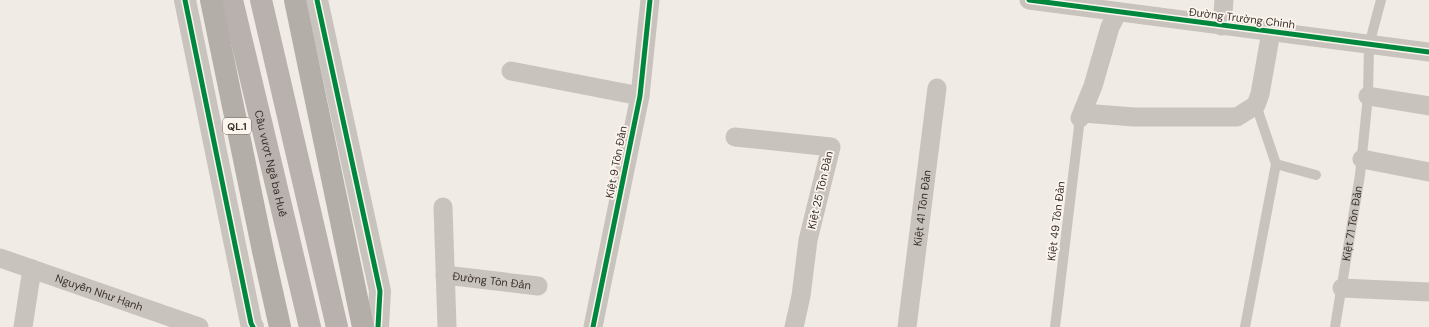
<svg xmlns="http://www.w3.org/2000/svg" width="1429" height="327" font-family="'DM Sans',sans-serif">
<rect width="100%" height="100%" fill="#f0ebe5"/>
<g fill="none" stroke-linecap="round" stroke-linejoin="round">
<g stroke="#c9c3be" stroke-width="10">
<path d="M 1276,164 L 1316,175"/>
<path d="M 1055,327 L 1080,118"/>
<path d="M 1245,327 L 1276,164 L 1256,105"/>
<path id="s1" d="M 1335,327 L 1360,175 L 1368,96 L 1369,45 L 1381,0"/>
</g>
<g stroke="#c9c3be" stroke-width="19">
<path d="M 1029,0 L 1429,52"/>
<path d="M 1222,26 L 1224,0"/>
<path d="M 511,71 L 640,96"/>
<path d="M 1368,96 L 1429,106"/>
<path d="M 1083,113 L 1134,117 L 1237,117 L 1256,105 L 1260,94 L 1271,32"/>
<path d="M 1080,118 L 1093,86 L 1110,27 L 1118,12"/>
<path d="M 735,137 L 831,147 L 808,240 L 801,296 L 794,327"/>
<path d="M 1362,159 L 1429,172"/>
<path d="M 443,207 L 447,327"/>
<path id="s2" d="M 0,258 L 199,327"/>
<path id="s3" d="M 445,275 L 538,286"/>
<path d="M 1342,288 L 1429,292"/>
<path d="M 23,327 L 32,269"/>
<path d="M 593,327 L 640,96 L 650,0"/>
<path id="s4" d="M 907,327 L 937,88"/>
</g>
<path stroke="#c9c3be" stroke-width="22" d="M 185,0 L 251,323 L 253,327
M 317,0 L 380,291 L 378,327"/>
<g stroke="#b8b1ad" stroke-width="22">
<path id="s5" d="M 232,0 L 310,327"/>
<path d="M 261,0 L 337,327"/>
</g>
<path stroke="#b4aea8" stroke-width="22" d="M 211,0 L 263,251 L 280,327
M 295,0 L 363,327"/>
<defs>
<path id="cycleway" d="M 185,0 L 251,323 L 253,327
M 317,0 L 380,291 L 378,327
M 1029,0 L 1429,52
M 593,327 L 640,96 L 650,0"/>
</defs>
<use href="#cycleway" stroke="#fbf5ee" stroke-width="8"/>
<use href="#cycleway" stroke="#00873e" stroke-width="5"/>
</g>
<g text-anchor="middle" stroke-width="3.5" stroke-linejoin="round" paint-order="stroke">
<rect fill="#fbf5ee" stroke="#756b66" stroke-width="1" x="223" y="118" width="28" height="16" rx="3"/>
<g font-size="10" font-weight="bold" fill="#3b302b">
<text x="237" y="130">QL.1</text>
</g>
<g font-size="11" fill="#3b302b" stroke="#fbf5ee">
<text transform="translate(1242 18) rotate(7)" y="4">Đường Trường Chinh</text>
<text transform="translate(616 162) rotate(-79)" y="4">Kiệt 9 Tôn Đản</text>
<text dy="4" stroke="none"><textPath href="#s5" startOffset="168">Cầu vượt Ngã ba Huế</textPath></text>
<text transform="translate(820 190) rotate(-77)" y="4">Kiệt 25 Tôn Đản</text>
<text dy="4" stroke="none"><textPath href="#s4" startOffset="120">Kiệt 41 Tôn Đản</textPath></text>
<text transform="translate(1056 221) rotate(-83)" y="4">Kiệt 49 Tôn Đản</text>
<text dy="4" stroke="none"><textPath href="#s1" startOffset="105">Kiệt 71 Tôn Đản</textPath></text>
<text dy="4" stroke="none"><textPath href="#s3" startOffset="47">Đường Tôn Đản</textPath></text>
<text dy="4" stroke="none"><textPath href="#s2" startOffset="105">Nguyễn Như Hạnh</textPath></text>
</g>
</g>
</svg>
